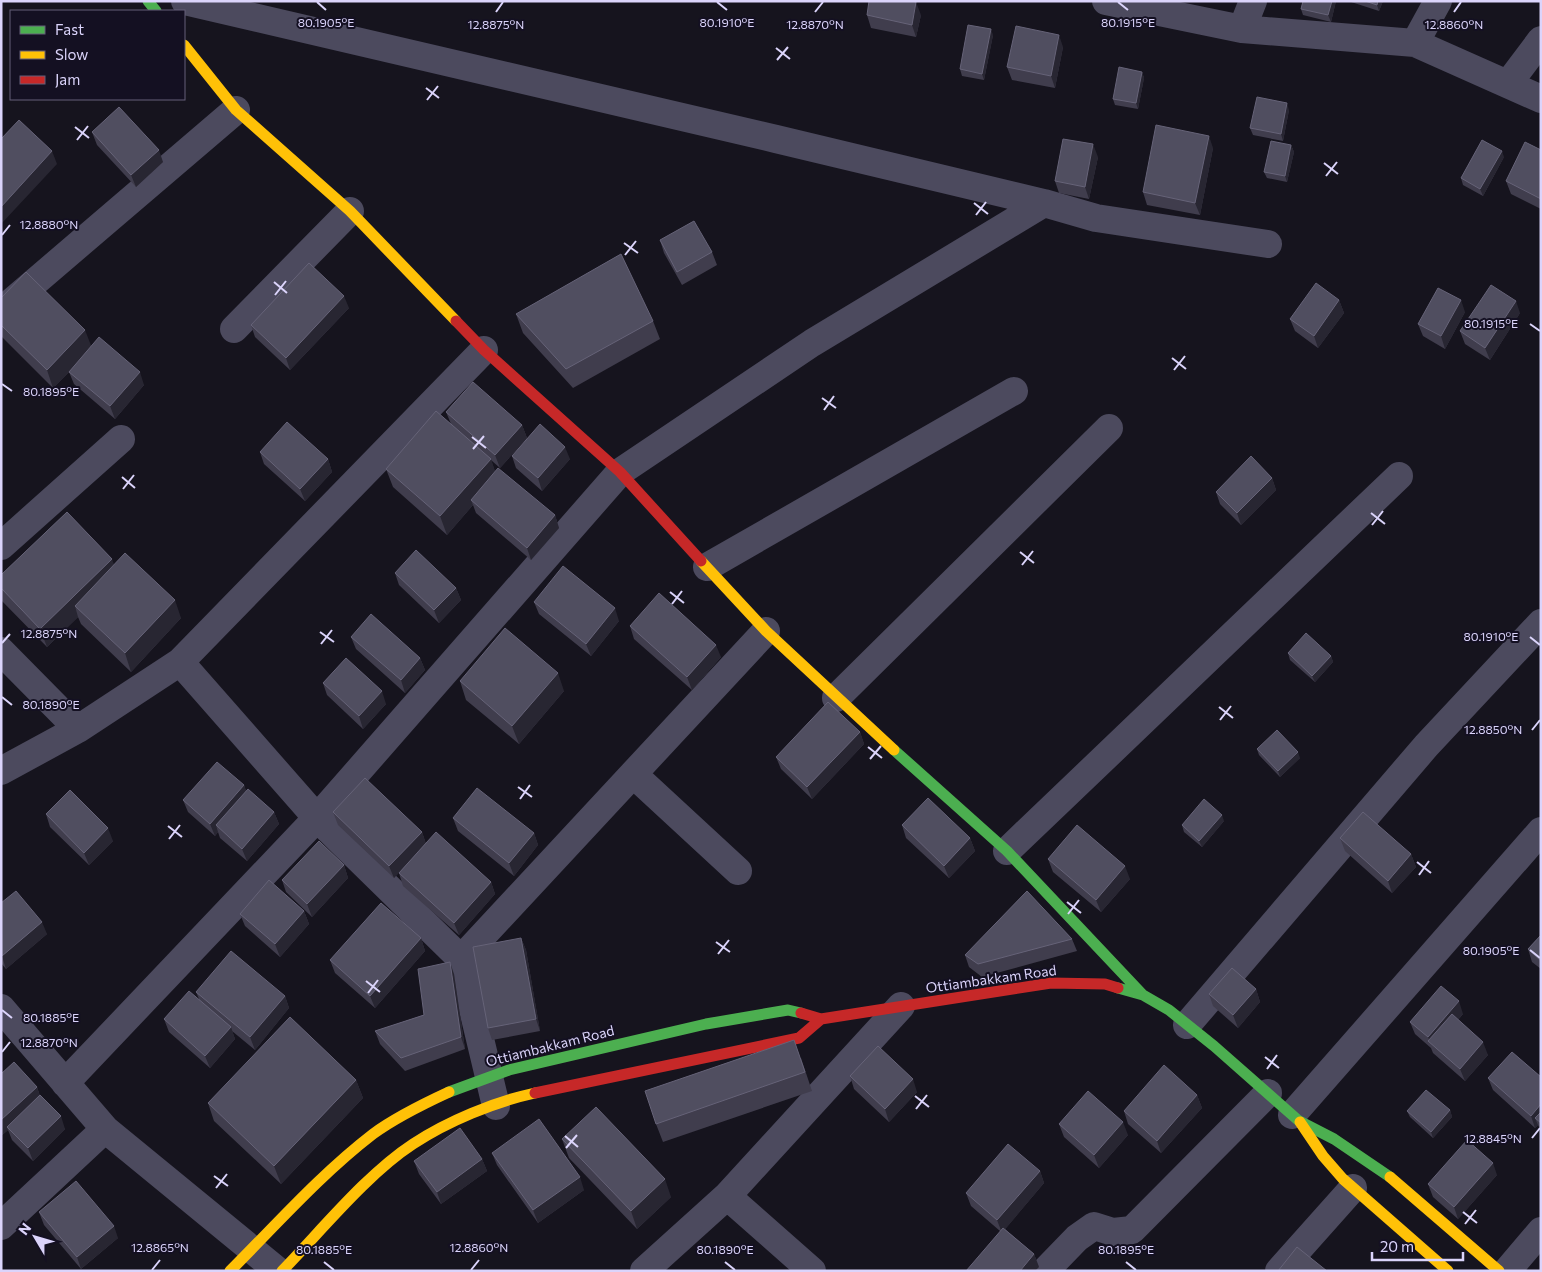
<svg xmlns="http://www.w3.org/2000/svg" width="1542" height="1272" font-family="Commissioner,sans-serif">
<rect width="100%" height="100%" fill="#16141e"/>
<g fill="none" stroke-linecap="round" stroke-linejoin="round">
<path stroke="#4c4a5e" stroke-width="28" d="M 185,1 L 776,139 L 1044,203 L 1096,218 L 1268,244
M 1106,1 L 1242,29 L 1415,43 L 1541,99
M 1242,29 L 1253,1
M 1415,43 L 1438,1
M 1508,84 L 1541,40
M 1,311 L 236,110
M 234,329 L 350,211
M 1,546 L 121,439
M 707,567 L 1014,391
M 1,651 L 78,729
M 180,662 L 317,818 L 461,959 L 496,1106
M 836,698 L 1109,428
M 1,771 L 78,729 L 180,662 L 484,350
M 633,774 L 738,871
M 1007,851 L 1399,476
M 461,959 L 766,631
M 1,1008 L 105,1129 L 278,1271
M 1187,1025 L 1426,746 L 1541,623
M 65,1083 L 317,818 L 620,472 L 812,343 L 1044,203
M 1292,1115 L 1541,831
M 727,1196 L 812,1271
M 1,1226 L 105,1129
M 644,1271 L 727,1196 L 901,1006
M 1045,1271 L 1077,1238 L 1094,1226 L 1113,1232 L 1132,1230 L 1268,1093
M 1279,1271 L 1353,1188
M 1507,1271 L 1541,1231"/>
<path stroke="#4caf50" stroke-width="11" d="M 148,1 L 156,11
M 894,750 L 1007,851 L 1142,994
M 1118,988 L 1143,995 L 1169,1010 L 1214,1046 L 1299,1121 L 1334,1139 L 1390,1177
M 449,1092 L 509,1070 L 706,1024 L 788,1010 L 801,1013"/>
<path stroke="#ffc107" stroke-width="11" d="M 184,45 L 236,110 L 350,211 L 456,321
M 701,561 L 766,631 L 894,750
M 1300,1122 L 1323,1156 L 1343,1179 L 1448,1271
M 1390,1177 L 1499,1271
M 230,1271 C 276,1225 321,1174 373,1134 C 396,1117 423,1104 449,1092
M 282,1271 C 321,1231 367,1174 413,1144 C 448,1121 494,1102 535,1093"/>
<path stroke="#c62828" stroke-width="11" d="M 456,321 L 484,350 L 620,472 L 701,561
M 801,1013 L 821,1019 L 1051,983 L 1105,984 L 1118,988
M 535,1093 L 799,1038 L 821,1019"/>
</g>
<path fill="#403d4d" d="M 1303,1 L 1336,1 L 1331,22 L 1303,15 L 1301,9 Z
M 1348,1 L 1383,1 L 1379,11 Z
M 867,15 L 921,15 L 916,37 L 871,28 Z
M 993,35 L 984,80 L 962,76 L 960,69 Z
M 1063,47 L 1055,88 L 1012,80 L 1007,67 Z
M 1142,72 L 1144,78 L 1138,109 L 1115,105 L 1113,99 Z
M 1289,110 L 1283,141 L 1253,135 L 1250,128 Z
M 92,132 L 163,162 L 136,187 L 97,145 Z
M 1291,145 L 1294,152 L 1287,182 L 1267,178 L 1264,172 Z
M 1213,148 L 1200,215 L 1147,205 L 1143,192 Z
M 1541,150 L 1541,209 L 1511,194 L 1506,181 Z
M 1098,157 L 1089,199 L 1059,193 L 1055,181 Z
M 1504,157 L 1483,196 L 1463,185 L 1461,178 Z
M 660,240 L 712,252 L 717,265 L 682,285 L 664,253 Z
M 1,298 L 91,346 L 144,385 L 115,419 L 74,384 L 69,372 L 53,388 L 1,336 Z
M 1339,300 L 1344,313 L 1318,348 L 1295,331 L 1290,319 Z
M 349,308 L 290,370 L 255,337 L 251,325 Z
M 1465,312 L 1445,349 L 1423,336 L 1418,324 Z
M 1520,313 L 1490,360 L 1465,344 L 1460,331 Z
M 516,314 L 653,321 L 660,339 L 573,388 L 523,333 Z
M 446,412 L 522,425 L 527,438 L 500,468 L 491,460 L 495,472 L 555,515 L 559,528 L 531,560 L 476,513 L 473,505 L 447,535 L 393,487 L 386,469 L 451,424 Z
M 260,452 L 328,459 L 332,472 L 305,501 L 264,464 Z
M 512,456 L 570,459 L 542,491 L 516,468 Z
M 1272,478 L 1276,490 L 1241,525 L 1220,504 L 1216,492 Z
M 114,564 L 181,618 L 131,672 L 81,624 L 78,617 L 47,647 L 1,600 L 1,575 Z
M 395,573 L 456,588 L 461,600 L 439,623 L 399,585 Z
M 534,602 L 619,621 L 591,656 L 539,614 Z
M 630,626 L 721,657 L 692,690 L 634,639 Z
M 351,637 L 420,658 L 425,670 L 405,693 L 356,649 Z
M 1288,653 L 1331,656 L 1333,662 L 1315,682 L 1290,660 Z
M 460,681 L 564,691 L 519,744 L 466,700 Z
M 323,683 L 386,704 L 363,729 L 327,695 Z
M 860,732 L 864,744 L 812,799 L 781,769 L 776,757 Z
M 1257,749 L 1300,758 L 1280,777 L 1259,755 Z
M 244,785 L 246,791 L 274,812 L 279,824 L 247,861 L 220,838 L 218,832 L 215,836 L 188,812 L 183,800 Z
M 333,812 L 422,832 L 426,844 L 491,882 L 495,894 L 459,935 L 403,886 L 399,873 L 403,868 L 394,878 L 338,825 Z
M 46,814 L 113,841 L 89,865 L 50,827 Z
M 453,818 L 534,833 L 538,845 L 514,876 L 458,831 Z
M 1224,821 L 1202,847 L 1184,832 L 1182,825 Z
M 902,825 L 970,838 L 975,851 L 949,878 L 906,838 Z
M 1340,838 L 1411,854 L 1416,867 L 1392,893 L 1345,851 Z
M 1048,859 L 1130,879 L 1101,912 L 1053,872 Z
M 344,865 L 348,878 L 312,917 L 286,892 L 282,880 Z
M 1,903 L 47,934 L 6,969 L 1,963 Z
M 304,911 L 309,924 L 280,957 L 245,926 L 240,914 Z
M 1541,935 L 1541,969 L 1532,962 L 1528,949 Z
M 421,938 L 425,951 L 375,1008 L 335,973 L 330,960 Z
M 521,938 L 526,950 L 540,1031 L 492,1040 L 488,1028 Z
M 1072,939 L 1077,951 L 982,977 L 969,967 L 965,955 Z
M 454,974 L 465,1049 L 405,1071 L 380,1044 L 375,1031 L 424,1015 Z
M 1256,989 L 1260,1002 L 1238,1028 L 1213,1006 L 1209,994 Z
M 196,992 L 285,996 L 289,1008 L 255,1050 L 232,1031 L 235,1039 L 210,1068 L 169,1032 L 164,1019 L 199,999 Z
M 1463,1014 L 1458,1020 L 1488,1055 L 1465,1081 L 1433,1053 L 1431,1048 L 1415,1034 L 1410,1022 Z
M 801,1058 L 812,1091 L 663,1142 L 656,1124 Z
M 1,1074 L 37,1087 L 40,1096 L 65,1129 L 33,1161 L 12,1140 L 8,1130 L 1,1136 Z
M 850,1076 L 917,1092 L 889,1122 L 854,1089 Z
M 1541,1077 L 1541,1131 L 1538,1125 L 1535,1128 L 1493,1090 L 1488,1078 Z
M 356,1080 L 363,1098 L 281,1184 L 214,1121 L 208,1103 Z
M 1197,1095 L 1202,1108 L 1161,1153 L 1128,1124 L 1124,1111 Z
M 1450,1110 L 1452,1117 L 1433,1138 L 1410,1117 L 1407,1111 Z
M 1059,1124 L 1128,1135 L 1099,1168 L 1064,1137 Z
M 562,1139 L 671,1197 L 637,1229 L 569,1158 Z
M 492,1153 L 584,1190 L 538,1223 L 497,1165 Z
M 482,1159 L 487,1171 L 441,1204 L 419,1174 L 414,1161 Z
M 1040,1171 L 1044,1183 L 1005,1229 L 1034,1254 L 1039,1267 L 1000,1231 L 971,1206 L 966,1193 Z
M 1497,1175 L 1458,1219 L 1433,1197 L 1428,1184 Z
M 39,1212 L 118,1238 L 81,1269 L 44,1225 Z"/>
<path fill="#282632" d="M 1332,1 L 1336,1 L 1331,22 L 1328,15 Z
M 1378,1 L 1383,1 L 1379,11 L 1377,5 Z
M 916,2 L 921,15 L 916,37 L 912,25 Z
M 991,29 L 993,35 L 984,80 L 982,74 Z
M 1059,35 L 1063,47 L 1055,88 L 1051,76 Z
M 1142,72 L 1144,78 L 1138,109 L 1136,103 Z
M 1287,103 L 1289,110 L 1283,141 L 1281,134 Z
M 1209,136 L 1213,148 L 1200,215 L 1195,203 Z
M 1093,144 L 1098,157 L 1089,199 L 1085,187 Z
M 1291,145 L 1294,152 L 1287,182 L 1285,176 Z
M 159,150 L 163,162 L 136,187 L 131,175 Z
M 52,151 L 57,164 L 2,223 L 1,221 L 1,207 Z
M 1502,151 L 1504,157 L 1483,196 L 1480,189 Z
M 344,296 L 349,308 L 290,370 L 286,358 Z
M 1339,300 L 1344,313 L 1318,348 L 1314,336 Z
M 1461,300 L 1465,312 L 1445,349 L 1441,336 Z
M 1516,301 L 1520,313 L 1490,360 L 1485,348 Z
M 85,330 L 92,348 L 53,388 L 47,370 Z
M 140,372 L 144,385 L 115,419 L 110,406 Z
M 522,425 L 527,438 L 500,468 L 495,455 Z
M 565,447 L 570,459 L 542,491 L 538,478 Z
M 328,459 L 332,472 L 305,501 L 300,489 Z
M 491,459 L 497,477 L 471,500 L 473,505 L 447,535 L 440,516 Z
M 1272,478 L 1276,490 L 1241,525 L 1237,513 Z
M 555,515 L 559,528 L 531,560 L 527,548 Z
M 112,559 L 119,578 L 75,606 L 78,617 L 47,647 L 40,629 Z
M 456,588 L 461,600 L 439,623 L 434,610 Z
M 175,600 L 181,618 L 131,672 L 125,653 Z
M 615,608 L 619,621 L 591,656 L 586,644 Z
M 716,645 L 721,657 L 692,690 L 687,677 Z
M 1331,656 L 1333,662 L 1315,682 L 1312,676 Z
M 420,658 L 425,670 L 405,693 L 401,680 Z
M 558,673 L 564,691 L 519,744 L 512,726 Z
M 382,691 L 386,704 L 363,729 L 359,716 Z
M 860,732 L 864,744 L 812,799 L 807,787 Z
M 1298,752 L 1300,758 L 1280,777 L 1278,771 Z
M 244,785 L 248,797 L 216,825 L 218,832 L 215,836 L 210,824 Z
M 274,812 L 279,824 L 247,861 L 242,849 Z
M 1222,815 L 1224,821 L 1202,847 L 1199,841 Z
M 108,828 L 113,841 L 89,865 L 84,853 Z
M 422,832 L 426,844 L 394,878 L 389,866 Z
M 534,833 L 538,845 L 514,876 L 509,863 Z
M 970,838 L 975,851 L 949,878 L 944,866 Z
M 1411,854 L 1416,867 L 1392,893 L 1388,881 Z
M 344,865 L 348,878 L 312,917 L 307,904 Z
M 1125,866 L 1130,879 L 1101,912 L 1096,900 Z
M 491,882 L 495,894 L 459,935 L 454,923 Z
M 304,911 L 309,924 L 280,957 L 275,944 Z
M 42,922 L 47,934 L 6,969 L 2,956 Z
M 421,938 L 425,951 L 375,1008 L 370,996 Z
M 521,938 L 526,950 L 540,1031 L 536,1019 Z
M 450,962 L 454,974 L 465,1049 L 461,1037 Z
M 1256,989 L 1260,1002 L 1238,1028 L 1233,1015 Z
M 285,996 L 289,1008 L 255,1050 L 250,1037 Z
M 1459,1001 L 1463,1014 L 1435,1046 L 1430,1042 L 1428,1037 Z
M 231,1027 L 235,1039 L 210,1068 L 205,1056 Z
M 1483,1042 L 1488,1055 L 1465,1081 L 1460,1069 Z
M 913,1079 L 917,1092 L 889,1122 L 885,1109 Z
M 356,1080 L 363,1098 L 281,1184 L 274,1166 Z
M 37,1087 L 41,1099 L 7,1127 L 8,1130 L 1,1136 L 1,1120 Z
M 1197,1095 L 1202,1108 L 1161,1153 L 1157,1141 Z
M 1541,1104 L 1541,1122 L 1535,1118 L 1538,1125 L 1535,1128 L 1531,1116 Z
M 1450,1110 L 1452,1117 L 1433,1138 L 1431,1132 Z
M 61,1116 L 65,1129 L 33,1161 L 28,1148 Z
M 1123,1122 L 1128,1135 L 1099,1168 L 1094,1155 Z
M 482,1159 L 487,1171 L 441,1204 L 437,1192 Z
M 1493,1163 L 1497,1175 L 1458,1219 L 1454,1207 Z
M 1040,1171 L 1044,1183 L 1002,1233 L 997,1220 Z
M 580,1177 L 584,1190 L 538,1223 L 533,1210 Z
M 665,1179 L 671,1197 L 637,1229 L 631,1211 Z
M 114,1226 L 118,1238 L 81,1269 L 77,1257 Z
M 1034,1254 L 1039,1267 L 1035,1271 L 1020,1271 Z"/>
<path fill="#504e60" stroke="#666378" d="M 869,1 L 910,1 L 916,2 L 912,25 L 867,15 Z
M 1303,1 L 1332,1 L 1328,15 L 1301,9 Z
M 1365,1 L 1378,1 L 1377,5 Z
M 968,25 L 991,29 L 982,74 L 960,69 Z
M 1016,26 L 1059,35 L 1051,76 L 1007,67 Z
M 1119,67 L 1142,72 L 1136,103 L 1113,99 Z
M 1257,97 L 1287,103 L 1281,134 L 1250,128 Z
M 119,107 L 159,150 L 131,175 L 92,132 Z
M 19,120 L 52,151 L 1,207 L 1,139 Z
M 1156,125 L 1209,136 L 1195,203 L 1143,192 Z
M 1063,139 L 1093,144 L 1085,187 L 1055,181 Z
M 1482,140 L 1502,151 L 1480,189 L 1461,178 Z
M 1271,141 L 1291,145 L 1285,176 L 1264,172 Z
M 1525,142 L 1541,150 L 1541,199 L 1506,181 Z
M 694,221 L 712,252 L 677,272 L 660,240 Z
M 621,254 L 653,321 L 566,369 L 516,314 Z
M 309,263 L 344,296 L 286,358 L 251,325 Z
M 26,272 L 85,330 L 47,370 L 1,325 L 1,298 Z
M 1316,283 L 1339,300 L 1314,336 L 1290,319 Z
M 1491,285 L 1516,301 L 1485,348 L 1460,331 Z
M 1438,288 L 1461,300 L 1441,336 L 1418,324 Z
M 99,337 L 140,372 L 110,406 L 69,372 Z
M 473,382 L 522,425 L 495,455 L 446,412 Z
M 436,411 L 491,459 L 440,516 L 386,469 Z
M 287,422 L 328,459 L 300,489 L 260,452 Z
M 540,424 L 565,447 L 538,478 L 512,456 Z
M 1251,456 L 1272,478 L 1237,513 L 1216,492 Z
M 498,468 L 555,515 L 527,548 L 471,500 Z
M 67,512 L 112,559 L 40,629 L 1,588 L 1,575 Z
M 416,550 L 456,588 L 434,610 L 395,573 Z
M 125,553 L 175,600 L 125,653 L 75,606 Z
M 563,566 L 615,608 L 586,644 L 534,602 Z
M 659,593 L 716,645 L 687,677 L 630,626 Z
M 371,614 L 420,658 L 401,680 L 351,637 Z
M 505,628 L 558,673 L 512,726 L 460,681 Z
M 1306,633 L 1331,656 L 1312,676 L 1288,653 Z
M 346,658 L 382,691 L 359,716 L 323,683 Z
M 828,702 L 860,732 L 807,787 L 776,757 Z
M 1277,730 L 1298,752 L 1278,771 L 1257,749 Z
M 217,762 L 244,785 L 210,824 L 183,800 Z
M 365,778 L 422,832 L 389,866 L 333,812 Z
M 477,788 L 534,833 L 509,863 L 453,818 Z
M 248,789 L 274,812 L 242,849 L 216,825 Z
M 70,790 L 108,828 L 84,853 L 46,814 Z
M 928,798 L 970,838 L 944,866 L 902,825 Z
M 1204,799 L 1222,815 L 1199,841 L 1182,825 Z
M 1363,812 L 1411,854 L 1388,881 L 1340,838 Z
M 1077,825 L 1125,866 L 1096,900 L 1048,859 Z
M 436,832 L 491,882 L 454,923 L 399,873 Z
M 319,841 L 344,865 L 307,904 L 282,880 Z
M 269,880 L 304,911 L 275,944 L 240,914 Z
M 16,891 L 42,922 L 2,956 L 1,903 Z
M 1027,891 L 1072,939 L 978,964 L 965,955 Z
M 381,903 L 421,938 L 370,996 L 330,960 Z
M 1541,935 L 1541,961 L 1528,949 Z
M 521,938 L 536,1019 L 488,1028 L 473,947 Z
M 231,951 L 285,996 L 250,1037 L 196,992 Z
M 450,962 L 461,1037 L 401,1058 L 375,1031 L 424,1015 L 418,969 Z
M 1232,968 L 1256,989 L 1233,1015 L 1209,994 Z
M 1441,986 L 1459,1001 L 1428,1037 L 1410,1022 Z
M 189,991 L 231,1027 L 205,1056 L 164,1019 Z
M 1452,1014 L 1483,1042 L 1460,1069 L 1428,1041 Z
M 290,1017 L 356,1080 L 274,1166 L 208,1103 Z
M 794,1040 L 805,1072 L 656,1124 L 645,1091 Z
M 878,1046 L 913,1079 L 885,1109 L 850,1076 Z
M 1512,1052 L 1541,1077 L 1541,1104 L 1531,1116 L 1488,1078 Z
M 14,1062 L 37,1087 L 1,1120 L 1,1074 Z
M 1164,1065 L 1197,1095 L 1157,1141 L 1124,1111 Z
M 1426,1090 L 1450,1110 L 1431,1132 L 1407,1111 Z
M 1088,1091 L 1123,1122 L 1094,1155 L 1059,1124 Z
M 40,1095 L 61,1116 L 28,1148 L 7,1127 Z
M 596,1107 L 665,1179 L 631,1211 L 562,1139 Z
M 1541,1112 L 1541,1123 L 1535,1118 Z
M 539,1119 L 580,1177 L 533,1210 L 492,1153 Z
M 460,1128 L 482,1159 L 437,1192 L 414,1161 Z
M 1467,1140 L 1493,1163 L 1454,1207 L 1428,1184 Z
M 1008,1144 L 1040,1171 L 997,1220 L 966,1193 Z
M 76,1181 L 114,1226 L 77,1257 L 39,1212 Z
M 1003,1228 L 1034,1254 L 1020,1271 L 966,1271 Z
M 1297,1247 L 1327,1271 L 1278,1271 Z"/>
<path fill="none" stroke="#dbd4fb" stroke-width="2" d="M 317,2 L 326,10M 717,2 L 727,10M 1118,2 L 1128,10M 496,12 L 503,2M 815,12 L 823,2M 1454,12 L 1461,2M 776,48 L 790,59M 777,60 L 788,47M 426,88 L 439,98M 427,100 L 438,86M 75,127 L 89,138M 77,140 L 88,126M 1324,163 L 1338,174M 1326,176 L 1337,162M 974,203 L 988,214M 976,215 L 986,202M 2,235 L 10,225M 624,243 L 638,253M 625,255 L 636,241M 274,282 L 287,293M 275,295 L 286,281M 1530,324 L 1540,331M 1172,358 L 1186,369M 1174,370 L 1185,356M 2,384 L 12,391M 822,398 L 836,408M 824,410 L 834,396M 472,437 L 486,448M 473,449 L 484,436M 122,477 L 135,488M 123,489 L 134,475M 1371,513 L 1385,524M 1372,525 L 1383,511M 1020,552 L 1034,563M 1022,565 L 1033,551M 670,592 L 684,603M 672,604 L 682,591M 320,632 L 334,642M 1530,637 L 1540,645M 2,643 L 10,634M 321,644 L 332,630M 2,697 L 12,705M 1219,707 L 1233,718M 1220,720 L 1231,706M 1532,730 L 1540,720M 868,747 L 882,758M 870,759 L 881,746M 518,787 L 532,797M 520,799 L 530,785M 168,826 L 182,837M 169,839 L 180,825M 1417,862 L 1431,873M 1419,875 L 1429,861M 1067,902 L 1081,913M 1068,914 L 1079,900M 716,942 L 730,952M 1530,950 L 1540,958M 718,954 L 729,940M 366,981 L 380,992M 368,993 L 378,980M 2,1010 L 12,1018M 2,1052 L 10,1042M 1265,1057 L 1279,1068M 1267,1069 L 1277,1055M 915,1096 L 929,1107M 916,1109 L 927,1095M 565,1136 L 578,1147M 1532,1138 L 1540,1128M 566,1148 L 577,1135M 214,1176 L 228,1186M 216,1188 L 227,1174M 1463,1212 L 1477,1223M 1465,1224 L 1476,1210M 324,1262 L 334,1270M 725,1262 L 735,1270M 1126,1262 L 1136,1270M 152,1270 L 160,1260M 471,1270 L 479,1260"/>
<g text-anchor="middle" stroke-width="4" stroke-linejoin="round" paint-order="stroke">
<g font-size="14" fill="#dbd4fb" stroke="#141022">
<text transform="translate(991 979) rotate(-8)" y="5">Ottiambakkam Road</text>
<text transform="translate(550 1046) rotate(-14)" y="5">Ottiambakkam Road</text>
</g>
</g>
<g font-size="12" text-anchor="middle" fill="#dbd4fb" stroke="#141022" stroke-width="4" stroke-linejoin="round" paint-order="stroke">
<text x="326" y="27">80.1905°E</text>
<text x="727" y="27">80.1910°E</text>
<text x="1128" y="27">80.1915°E</text>
<text x="496" y="29">12.8875°N</text>
<text x="815" y="29">12.8870°N</text>
<text x="1454" y="29">12.8860°N</text>
<text x="49" y="229">12.8880°N</text>
<text x="1491" y="328">80.1915°E</text>
<text x="51" y="396">80.1895°E</text>
<text x="49" y="638">12.8875°N</text>
<text x="1491" y="641">80.1910°E</text>
<text x="51" y="709">80.1890°E</text>
<text x="1493" y="734">12.8850°N</text>
<text x="1491" y="955">80.1905°E</text>
<text x="51" y="1022">80.1885°E</text>
<text x="49" y="1047">12.8870°N</text>
<text x="1493" y="1143">12.8845°N</text>
<text x="160" y="1252">12.8865°N</text>
<text x="479" y="1252">12.8860°N</text>
<text x="324" y="1254">80.1885°E</text>
<text x="725" y="1254">80.1890°E</text>
<text x="1126" y="1254">80.1895°E</text>
</g>
<rect width="1542" height="1272" fill="none" stroke="#dbd4fb" stroke-width="5"/>
<rect x="10" y="10" width="175" height="90" fill="#141022" stroke="#645e79"/>
<rect x="20" y="26" width="25" height="8" fill="#4caf50" stroke="#645e79"/>
<text x="55" y="35" font-size="15" fill="#dbd4fb">Fast</text>
<rect x="20" y="51" width="25" height="8" fill="#ffc107" stroke="#645e79"/>
<text x="55" y="60" font-size="15" fill="#dbd4fb">Slow</text>
<rect x="20" y="76" width="25" height="8" fill="#c62828" stroke="#645e79"/>
<text x="55" y="85" font-size="15" fill="#dbd4fb">Jam</text>
<g transform="translate(35 1237) rotate(308)" stroke="#141022" stroke-width="4" paint-order="stroke">
<path d="M0-4L9 19L0 12L-9 19Z" fill="#dbd4fb"/>
<text y="-8" font-size="14" font-weight="bold" text-anchor="middle" fill="#dbd4fb">N</text>
</g>
<path d="M1372 1252v8h91v-8" fill="none" stroke="#dbd4fb" stroke-width="2.5"/>
<text x="1380" y="1252" font-size="15" fill="#dbd4fb" stroke="#141022" stroke-width="4" paint-order="stroke">20 m</text>
</svg>
